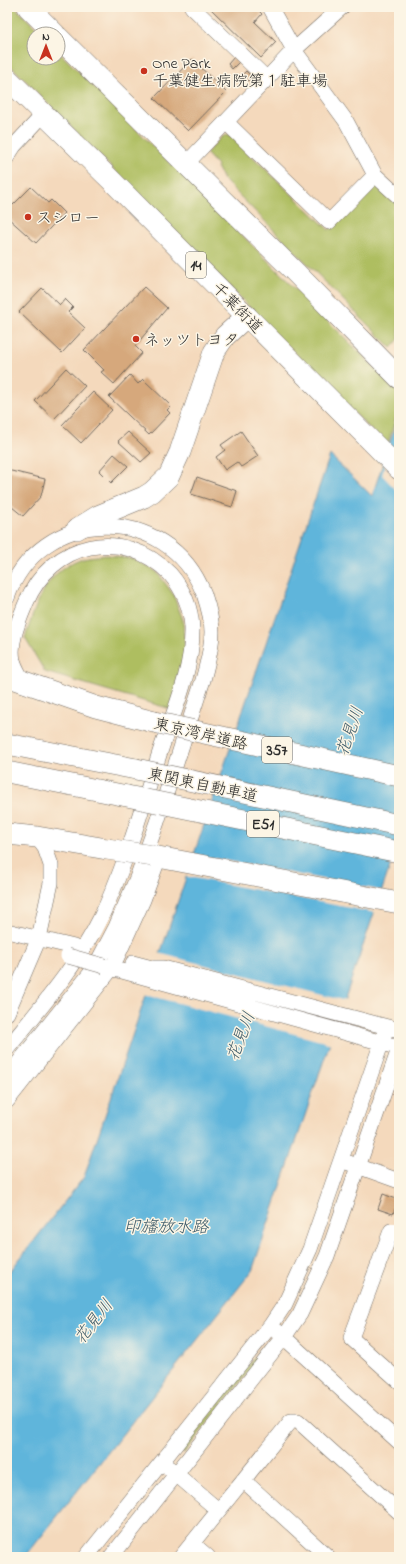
<svg xmlns="http://www.w3.org/2000/svg" width="406" height="1564" font-family="'Indie Flower','Klee One',sans-serif">
<rect width="100%" height="100%" fill="#fcf5e5"/>
<filter id="ink" filterUnits="userSpaceOnUse"><feTurbulence type="fractalNoise" baseFrequency=".025" numOctaves="2"/><feDisplacementMap in="SourceGraphic" scale="8" xChannelSelector="R" yChannelSelector="G"/><feConvolveMatrix kernelMatrix="1 2 1 2 8 2 1 2 1" color-interpolation-filters="sRGB"/></filter>
<filter id="wash" filterUnits="userSpaceOnUse"><feTurbulence type="fractalNoise" baseFrequency=".012" numOctaves="4" result="noise"/><feDisplacementMap in="SourceGraphic" scale="16" xChannelSelector="R" yChannelSelector="G"/><feGaussianBlur stdDeviation="0.9" result="paint"/><feColorMatrix in="noise" values="0 0 0 0 0 0 0 0 0 0 0 0 0 0 0 0 0 1.4 0 .05"/><feComposite in="paint" operator="in"/></filter>
<g filter="url(#wash)">
<rect width="100%" height="100%" fill="#f4d9bc"/>
<path fill="#aebe61" stroke="#6c7446" d="M 7,7 L 15,7 L 42,34 L 34,34 L 34,58 L 58,58 L 58,51 L 399,392 L 399,408 L 387,446 L 7,62 Z
M 224,135 L 230,135 L 329,230 L 372,186 L 379,186 L 399,206 L 399,339 L 391,348 L 224,180 L 217,167 L 218,166 L 206,153 Z
M 108,555 L 134,559 L 157,572 L 173,594 L 183,620 L 185,651 L 171,709 L 45,672 L 25,638 C 36,605 44,573 80,559 C 88,556 99,556 108,555 Z
M 265,1346 L 267,1348 L 184,1453 L 182,1452 L 182,1449 L 263,1347 Z"/>
<path fill="#5eb5db" stroke="#447083" d="M 399,415 L 399,840 L 252,1271 L 25,1557 L 7,1557 L 7,1275 L 84,1177 L 330,455 L 372,496 Z"/>
<path fill="#f4d9bc" d="M 390,447 L 399,457 L 399,493 L 382,475 Z
M 192,854 L 384,891 L 376,913 L 184,876 Z
M 158,953 L 346,1001 L 332,1044 L 144,994 Z"/>
<g id="blocks">
<path fill="#d6a87c" d="M 209,7 L 255,7 L 262,14 L 255,22 L 276,42 L 261,58 Z
M 234,57 L 239,62 L 232,69 L 228,64 Z
M 192,59 L 226,92 L 188,131 L 154,98 Z
M 246,71 L 252,77 L 248,81 L 242,75 Z
M 31,187 L 48,203 L 51,200 L 64,213 L 36,243 L 7,217 L 7,212 L 10,209 L 8,207 L 11,203 L 13,205 Z
M 144,287 L 167,308 L 135,346 L 142,353 L 114,384 L 101,372 L 104,370 L 84,350 Z
M 42,288 L 60,305 L 65,299 L 73,307 L 68,312 L 85,328 L 62,353 L 19,312 Z
M 66,368 L 85,386 L 54,419 L 35,401 Z
M 130,375 L 138,384 L 143,379 L 171,406 L 167,410 L 170,413 L 149,435 L 109,397 Z
M 93,392 L 112,410 L 81,443 L 62,425 Z
M 241,431 L 258,456 L 241,467 L 237,462 L 225,470 L 216,457 L 225,450 L 221,445 Z
M 128,432 L 151,453 L 141,462 L 118,441 Z
M 114,454 L 128,466 L 111,483 L 99,471 Z
M 7,470 L 45,479 L 41,496 L 23,516 L 12,507 L 7,505 Z
M 197,477 L 237,491 L 232,507 L 191,494 Z
M 383,1194 L 399,1200 L 397,1210 L 395,1209 L 393,1214 L 378,1209 Z"/>
</g>
</g>
<g filter="url(#ink)">
<use href="#blocks" fill-opacity="0" stroke="#71685e" stroke-width="1"/>
<g fill="none" stroke-linecap="round" stroke-linejoin="round">
<defs>
<path id="minor" d="M 192,7 L 267,79
M 270,7 L 294,50 L 346,121 L 375,175 L 399,197
M 226,122 L 329,222 L 375,175
M 7,157 L 14,146 L 43,115
M 186,164 L 294,50 L 342,7
M 7,598 C 39,505 168,501 204,594 C 208,606 212,619 212,632 C 212,649 207,664 203,680 L 157,822 L 137,878 L 116,927 L 94,969 L 7,1077
M 7,931 L 74,947
M 133,963 L 152,968 L 163,968 L 399,1030
M 104,966 L 390,1045
M 7,1013 L 39,938 L 51,883 L 51,865 L 45,848 L 37,837
M 7,1049 C 41,1007 77,966 101,917 C 127,863 143,803 162,746 C 175,709 193,668 192,628 C 191,608 183,589 170,574 C 123,525 51,542 26,603 C 19,620 9,642 13,660 C 15,668 20,675 23,682
M 7,1101 L 112,968 L 143,900 L 159,857
M 349,1163 L 399,1181
M 399,1231 L 391,1231 L 351,1338 L 399,1381
M 277,1331 L 399,1442
M 169,1468 L 218,1510
M 243,1480 L 328,1557
M 192,1543 L 208,1557
M 86,1557 L 271,1325 L 285,1304 L 310,1249 L 387,1027
M 111,1557 L 284,1337 L 300,1314 L 327,1256 L 399,1049
M 181,1557 L 291,1421 L 298,1421 L 399,1512"/>
<path id="highway" d="M 28,7 L 55,34
M 58,37 L 296,273 L 399,378
M 7,78 L 113,182 L 399,469
M 77,529 L 98,516 L 144,497 L 152,492 L 169,476 L 180,452 L 214,352 L 225,336 L 247,316
M 7,676 L 96,707 L 154,722
M 7,744 L 136,769
M 7,772 L 127,796
M 7,834 L 37,837 L 107,849
M 153,856 L 399,903"/>
</defs>
<use href="#minor" stroke="#71685e" stroke-width="16"/>
<use href="#highway" stroke="#71685e" stroke-width="22"/>
<use href="#minor" stroke="#fff" stroke-width="15"/>
<use href="#highway" stroke="#fff" stroke-width="21"/>
<defs>
<path id="minor-bridge" d="M 68,956 L 104,966"/>
<path id="highway-bridge" d="M 154,722 L 399,776
M 136,769 L 399,825
M 127,796 L 399,852
M 107,849 L 153,856"/>
</defs>
<use href="#minor-bridge" stroke="#71685e" stroke-width="16" stroke-linecap="butt"/>
<use href="#highway-bridge" stroke="#71685e" stroke-width="22" stroke-linecap="butt"/>
<use href="#minor-bridge" stroke="#fff" stroke-width="15"/>
<use href="#highway-bridge" stroke="#fff" stroke-width="21"/>
</g>
</g>
<g fill="#c8321e" stroke="#fcf5e5" stroke-width="1.5">
<circle cx="144" cy="71" r="4"/>
<circle cx="28" cy="217" r="4"/>
<circle cx="136" cy="339" r="4"/>
</g>
<g text-anchor="middle" stroke-width="3" stroke-linejoin="round" paint-order="stroke">
<g fill="#fcf5e5" stroke="#6a6863" stroke-width="1">
<rect x="186" y="252" width="20" height="26" rx="3"/>
<rect x="262" y="737" width="30" height="26" rx="3"/>
<rect x="247" y="811" width="32" height="26" rx="3"/>
</g>
<g font-size="15" font-weight="bold" fill="#2b2b2b">
<text x="196" y="270">14</text>
<text x="277" y="755">357</text>
<text x="263" y="829">E51</text>
</g>
<g font-size="16" fill="#2b2b2b" stroke="#fcf5e5" text-anchor="start">
<text x="152" y="68">One Park<tspan x="152" dy="18">千葉健生病院第１駐車場</tspan></text>
<text x="36" y="223">スシロー</text>
<text x="144" y="345">ネッツトヨタ</text>
</g>
<g font-size="16" fill="#2b2b2b" stroke="#fcf5e5">
<text transform="translate(238 307) rotate(45)" y="6">千葉街道</text>
<text transform="translate(201 733) rotate(13)" y="6">東京湾岸道路</text>
<text transform="translate(203 784) rotate(12)" y="6">東関東自動車道</text>
</g>
<g font-size="17" font-style="italic" fill="#3d5b69" stroke="#fcf5e5">
<text transform="translate(349 731) rotate(-71)" y="6">花見川</text>
<text transform="translate(240 1036) rotate(-69)" y="6">花見川</text>
<text x="166" y="1232">印旛放水路</text>
<text transform="translate(93 1321) rotate(-52)" y="6">花見川</text>
</g>
</g>
<rect width="406" height="1564" fill="none" stroke="#fcf5e5" stroke-width="24"/>
<g transform="translate(46 46)"><circle r="19" fill="#fcf5e5" stroke="#a8a49b"/>
<path d="M0-3L7 15L0 10L-7 15Z" fill="#c8321e"/>
<text y="-6" font-size="11" font-weight="bold" text-anchor="middle" fill="#2b2b2b">N</text>
</g>
</svg>
